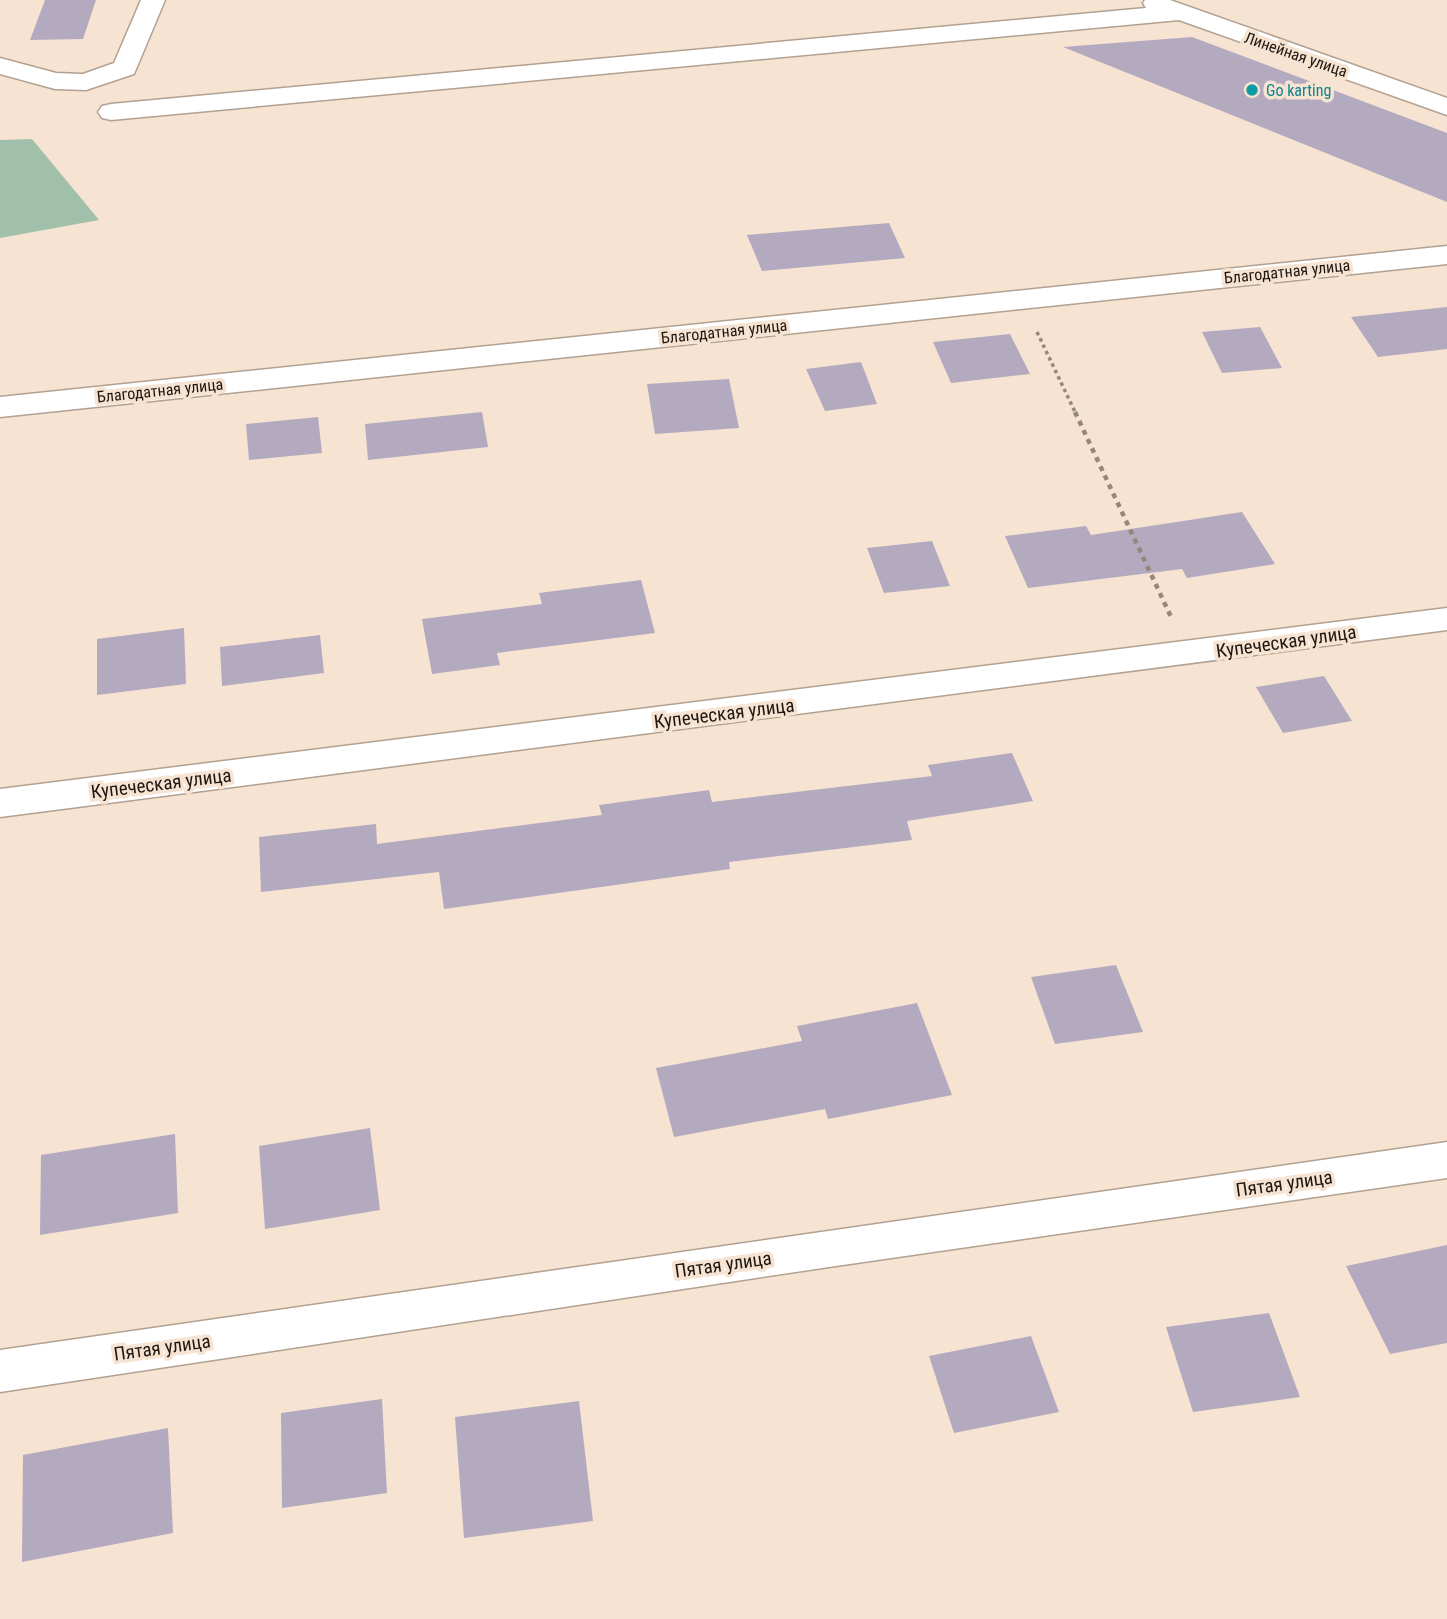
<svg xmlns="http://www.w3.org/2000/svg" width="1447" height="1619" font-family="'Roboto Condensed',sans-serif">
<rect width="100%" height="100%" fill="#f6e3d2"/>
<path fill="#a0c0ab" d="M 32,139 L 99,220 L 0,238 L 0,140 Z"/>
<path fill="#b3aabf" d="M 45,0 L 96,0 L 83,39 L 30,40 Z
M 1192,37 L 1447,133 L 1447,202 L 1063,47 Z
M 889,223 L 905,258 L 762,271 L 747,235 Z
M 1447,307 L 1447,349 L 1378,357 L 1351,317 Z
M 1260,327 L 1282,368 L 1222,373 L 1202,332 Z
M 1010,334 L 1030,374 L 951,383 L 933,342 Z
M 861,362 L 877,404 L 825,411 L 806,369 Z
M 729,379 L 739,428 L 655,434 L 647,384 Z
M 482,412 L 488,447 L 368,460 L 365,424 Z
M 318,417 L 322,453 L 249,460 L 246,424 Z
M 1242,512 L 1275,564 L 1187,578 L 1182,569 L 1028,588 L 1005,536 L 1086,526 L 1091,535 Z
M 932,541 L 950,586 L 884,593 L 867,548 Z
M 641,580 L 655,633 L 497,653 L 500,665 L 432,674 L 422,619 L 542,604 L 539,593 Z
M 184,628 L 186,684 L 97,695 L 97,639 Z
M 320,635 L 324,673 L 222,686 L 220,647 Z
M 1324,676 L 1352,721 L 1283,733 L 1256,687 Z
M 1012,753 L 1033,801 L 907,821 L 912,840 L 729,862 L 730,869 L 444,909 L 439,872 L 261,892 L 259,837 L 376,824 L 377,844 L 602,815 L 599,805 L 709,790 L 712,802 L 932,776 L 928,765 Z
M 1116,965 L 1143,1032 L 1055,1044 L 1031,977 Z
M 917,1003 L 952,1095 L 828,1119 L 825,1109 L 674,1137 L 656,1068 L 802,1041 L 797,1026 Z
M 370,1128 L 380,1210 L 265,1229 L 259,1146 Z
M 175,1134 L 178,1213 L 40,1235 L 41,1155 Z
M 1447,1245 L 1447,1343 L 1390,1354 L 1346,1266 Z
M 1269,1313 L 1300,1397 L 1193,1412 L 1166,1327 Z
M 1031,1336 L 1059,1412 L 954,1433 L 929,1356 Z
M 382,1399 L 387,1493 L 282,1508 L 281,1413 Z
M 579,1401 L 593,1521 L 464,1538 L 455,1417 Z
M 168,1428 L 173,1533 L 22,1562 L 23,1455 Z"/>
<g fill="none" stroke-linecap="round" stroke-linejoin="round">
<defs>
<path id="minor" d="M 141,0 L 165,0 L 134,74 L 86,90 L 55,89 L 0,74 L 0,58 L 56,73 L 83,74 L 114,63 Z
M 1145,0 L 1170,0 L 1447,98 L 1447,115 L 1179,20 L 111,120 L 102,118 L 98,112 L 102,106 L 111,104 L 1146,8 L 1143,3 Z
M 1447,246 L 1447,264 L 0,417 L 0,397 Z
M 1447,608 L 1447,630 L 0,817 L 0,789 Z
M 1447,1142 L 1447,1178 L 829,1267 L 0,1392 L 0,1350 Z"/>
</defs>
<use href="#minor" stroke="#b2a090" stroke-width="3"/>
<path stroke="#95877b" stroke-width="3.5" stroke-dasharray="3.5 3.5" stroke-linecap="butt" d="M 1037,332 L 1076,414"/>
<path stroke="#95877b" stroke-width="4.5" stroke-dasharray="5 5" stroke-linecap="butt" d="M 1075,412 L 1172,619"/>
<use href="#minor" fill="#fff" fill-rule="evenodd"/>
</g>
<circle fill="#0f9aa8" stroke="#f6e3d2" stroke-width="2.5" cx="1252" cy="90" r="7"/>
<g text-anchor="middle" stroke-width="7" stroke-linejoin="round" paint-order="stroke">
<g font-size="16" fill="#1e1711" stroke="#f6e3d2">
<text transform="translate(1296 54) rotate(19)" y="6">Линейная улица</text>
<text transform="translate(1287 271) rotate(-6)" y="6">Благодатная улица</text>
<text transform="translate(724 331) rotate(-6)" y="6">Благодатная улица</text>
<text transform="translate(160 390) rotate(-6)" y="6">Благодатная улица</text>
</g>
<g font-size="16" fill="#0d838f" stroke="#f6e3d2" text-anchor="start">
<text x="1266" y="96">Go karting</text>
</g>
<g font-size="19" fill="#1e1711" stroke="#f6e3d2">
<text transform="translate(1286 641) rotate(-8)" y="7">Купеческая улица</text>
<text transform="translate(724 713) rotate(-7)" y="7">Купеческая улица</text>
<text transform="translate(161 783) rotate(-7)" y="7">Купеческая улица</text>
<text transform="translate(1284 1183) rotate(-8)" y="7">Пятая улица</text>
<text transform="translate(723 1264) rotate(-8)" y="7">Пятая улица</text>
<text transform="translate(162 1347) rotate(-8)" y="7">Пятая улица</text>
</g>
</g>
</svg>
